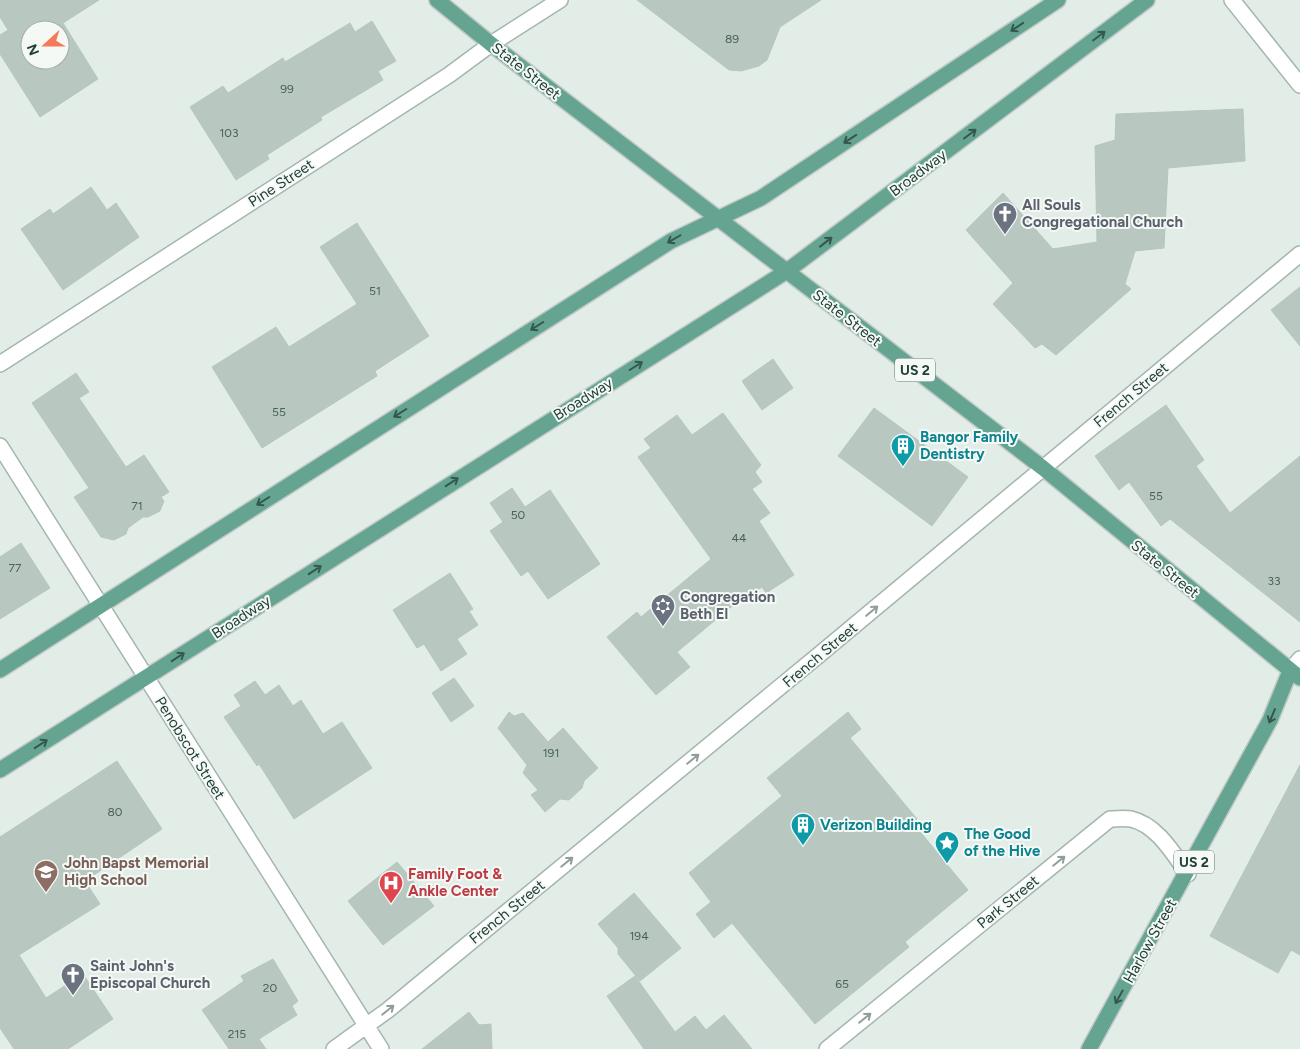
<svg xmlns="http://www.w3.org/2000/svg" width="1300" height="1049" font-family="Figtree,sans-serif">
<rect width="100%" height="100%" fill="#e3ede8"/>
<path fill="#b8c8c1" stroke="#b5c7bf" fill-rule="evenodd" d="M 0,0 L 99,0 L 63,23 L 98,79 L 40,117 L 0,54 L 0,35 L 8,30 L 0,17 ZM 30,30 L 60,30 L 60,60 L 30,60 Z
M 637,0 L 821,0 L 780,27 L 767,60 L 759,66 L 741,71 L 729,70 Z
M 372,21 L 396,61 L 378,71 L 383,80 L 321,117 L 322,120 L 267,155 L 269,159 L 236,180 L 190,107 L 223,86 L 228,93 L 283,58 L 285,62 L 350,23 L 355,32 Z
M 1243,109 L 1245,161 L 1168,168 L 1164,248 L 1135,251 L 1125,284 L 1131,289 L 1056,355 L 1042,344 L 1035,348 L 993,304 L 1013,283 L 966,230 L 1003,193 L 1053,249 L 1097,242 L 1095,146 L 1115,140 L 1116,114 Z
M 91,187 L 107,210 L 116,203 L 139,237 L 63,290 L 21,229 L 50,209 L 53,214 Z
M 357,223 L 429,336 L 375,371 L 377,376 L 262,448 L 212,367 L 276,327 L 289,347 L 357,304 L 320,247 Z
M 1300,287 L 1300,346 L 1271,310 Z
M 773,359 L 793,388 L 762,410 L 742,381 Z
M 76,373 L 89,392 L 79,398 L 126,467 L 144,455 L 169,492 L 161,497 L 164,501 L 160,511 L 148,517 L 143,517 L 128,528 L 126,534 L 114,540 L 101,537 L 74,497 L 89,488 L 32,403 Z
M 1166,405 L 1204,460 L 1196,466 L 1230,513 L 1300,456 L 1300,622 L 1170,519 L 1161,526 L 1129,482 L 1119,490 L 1095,456 Z
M 874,408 L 968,477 L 932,526 L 838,456 Z
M 723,413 L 761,465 L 755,472 L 762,482 L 752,489 L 770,513 L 759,521 L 794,575 L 766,593 L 762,587 L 731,607 L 677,652 L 690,667 L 656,695 L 607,637 L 637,612 L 641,617 L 711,559 L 638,457 L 651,448 L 644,439 L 677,415 L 692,435 Z
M 512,488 L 525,507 L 550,490 L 600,564 L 548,599 L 528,571 L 521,576 L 490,531 L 503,522 L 490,503 Z
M 21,543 L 50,588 L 0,619 L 0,557 Z
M 450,573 L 473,609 L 469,611 L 478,625 L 457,639 L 467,654 L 441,671 L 424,644 L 417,648 L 393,610 Z
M 454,678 L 474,706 L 451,722 L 432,693 Z
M 255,681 L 265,695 L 279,685 L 293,706 L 301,700 L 323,734 L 342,722 L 372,768 L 294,819 L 259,764 L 257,766 L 224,717 L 241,706 L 234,695 Z
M 509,712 L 514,716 L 523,713 L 548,742 L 563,728 L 598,768 L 584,781 L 582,788 L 569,800 L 560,799 L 545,812 L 531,795 L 538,790 L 523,773 L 527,765 L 498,728 Z
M 848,712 L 861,729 L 850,738 L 917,819 L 913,823 L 968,890 L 905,942 L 909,947 L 815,1024 L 732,923 L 714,938 L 696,914 L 711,902 L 689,873 L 782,796 L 767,778 Z
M 117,761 L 162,829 L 85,881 L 100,904 L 19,955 L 46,998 L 83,974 L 113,1019 L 68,1049 L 14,1049 L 0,1028 L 0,837 Z
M 1300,765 L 1300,955 L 1291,950 L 1278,973 L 1210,936 Z
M 397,862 L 434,906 L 383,945 L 348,901 Z
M 634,893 L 681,948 L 640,981 L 618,954 L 618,948 L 598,924 Z
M 273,959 L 298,1001 L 292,1006 L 297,1015 L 259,1039 L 266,1049 L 229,1049 L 202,1010 L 244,981 L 241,976 Z
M 635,976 L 675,1032 L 695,1016 L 706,1030 L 724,1015 L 752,1049 L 644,1049 L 607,996 Z
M 469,1012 L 479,1025 L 491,1024 L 492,1049 L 422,1049 Z"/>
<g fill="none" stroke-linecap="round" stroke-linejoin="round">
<defs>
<path id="minor" d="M 1232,0 L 1300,85
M 0,364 L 449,75 L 491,44 L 560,0
M 0,446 L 381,1049
M 1290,671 L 1300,659
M 334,1049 L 388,1010 L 820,654 L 1300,254
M 827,1049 L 1110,819 C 1117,819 1124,818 1131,819 C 1157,825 1173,853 1188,874"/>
<path id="major" d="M 437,0 L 491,44 L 1043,468 L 1300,678
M 0,670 L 671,241 L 761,198 L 1058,0
M 0,770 L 787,271 L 1147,0
M 1089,1049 L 1270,720 L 1290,671"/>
</defs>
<use href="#minor" stroke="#a5b5af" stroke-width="18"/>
<use href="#major" stroke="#c1c9c7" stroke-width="18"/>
<use href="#minor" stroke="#fff" stroke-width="15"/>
<use href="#major" stroke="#66a492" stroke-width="15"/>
</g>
<defs><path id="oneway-shaft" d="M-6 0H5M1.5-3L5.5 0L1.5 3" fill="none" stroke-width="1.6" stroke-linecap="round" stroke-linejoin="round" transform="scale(1.25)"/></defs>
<g stroke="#33584d">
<use href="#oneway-shaft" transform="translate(1017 27) rotate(146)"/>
<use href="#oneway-shaft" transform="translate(1099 36) rotate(-37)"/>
<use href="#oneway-shaft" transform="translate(970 134) rotate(-37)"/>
<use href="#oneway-shaft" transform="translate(850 139) rotate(147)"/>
<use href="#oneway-shaft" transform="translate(674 239) rotate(150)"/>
<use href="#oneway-shaft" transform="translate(826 242) rotate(-38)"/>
<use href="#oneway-shaft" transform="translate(537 326) rotate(148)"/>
<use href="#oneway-shaft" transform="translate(636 366) rotate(-32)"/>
<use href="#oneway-shaft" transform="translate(400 413) rotate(148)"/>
<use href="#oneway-shaft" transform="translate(452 482) rotate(-33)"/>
<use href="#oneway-shaft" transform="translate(263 501) rotate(148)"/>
<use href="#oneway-shaft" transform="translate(315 570) rotate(-33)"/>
<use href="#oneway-shaft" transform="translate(178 657) rotate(-33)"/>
<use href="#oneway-shaft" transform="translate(1272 716) rotate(113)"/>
<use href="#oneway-shaft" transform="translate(41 744) rotate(-33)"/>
<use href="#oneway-shaft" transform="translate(1119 997) rotate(119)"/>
</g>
<g stroke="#909f9a">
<use href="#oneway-shaft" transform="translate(872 611) rotate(-40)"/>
<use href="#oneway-shaft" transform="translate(693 759) rotate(-39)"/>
<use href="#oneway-shaft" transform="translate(1059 861) rotate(-39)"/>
<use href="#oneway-shaft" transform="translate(567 862) rotate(-39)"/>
<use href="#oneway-shaft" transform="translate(388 1010) rotate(-39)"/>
<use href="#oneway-shaft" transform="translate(865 1018) rotate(-39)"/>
</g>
<defs>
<symbol id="church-pin" viewBox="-11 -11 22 30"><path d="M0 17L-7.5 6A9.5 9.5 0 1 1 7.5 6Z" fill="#6b7280" stroke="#f4f9f6"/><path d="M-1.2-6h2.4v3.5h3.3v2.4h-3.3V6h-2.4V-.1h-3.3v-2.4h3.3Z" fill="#fff"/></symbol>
<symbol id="building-pin" viewBox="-11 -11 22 30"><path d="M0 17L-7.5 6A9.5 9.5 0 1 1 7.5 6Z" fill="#0f9aa8" stroke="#f4f9f6"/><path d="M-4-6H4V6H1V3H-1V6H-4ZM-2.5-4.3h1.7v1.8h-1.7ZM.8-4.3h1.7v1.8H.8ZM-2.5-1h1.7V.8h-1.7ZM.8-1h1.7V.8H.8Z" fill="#fff"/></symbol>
<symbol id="synagogue-pin" viewBox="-11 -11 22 30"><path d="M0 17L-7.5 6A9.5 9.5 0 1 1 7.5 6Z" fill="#6b7280" stroke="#f4f9f6"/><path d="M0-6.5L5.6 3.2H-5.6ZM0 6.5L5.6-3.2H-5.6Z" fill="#fff"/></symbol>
<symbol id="sight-pin" viewBox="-11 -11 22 30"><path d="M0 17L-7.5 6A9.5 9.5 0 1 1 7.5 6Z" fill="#0f9aa8" stroke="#f4f9f6"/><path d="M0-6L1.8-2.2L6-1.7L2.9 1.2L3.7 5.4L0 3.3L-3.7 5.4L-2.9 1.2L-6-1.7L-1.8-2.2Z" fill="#fff"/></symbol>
<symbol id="school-pin" viewBox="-11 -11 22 30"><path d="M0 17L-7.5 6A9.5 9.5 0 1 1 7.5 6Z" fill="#8d6e63" stroke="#f4f9f6"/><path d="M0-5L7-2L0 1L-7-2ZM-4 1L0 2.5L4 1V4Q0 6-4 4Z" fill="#fff"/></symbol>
<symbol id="hospital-pin" viewBox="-11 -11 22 30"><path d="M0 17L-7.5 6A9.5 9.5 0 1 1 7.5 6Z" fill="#e0444e" stroke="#f4f9f6"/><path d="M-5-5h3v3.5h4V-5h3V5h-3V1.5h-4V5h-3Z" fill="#fff"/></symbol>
</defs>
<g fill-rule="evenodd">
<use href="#church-pin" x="991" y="200" width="28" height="38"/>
<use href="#building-pin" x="889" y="432" width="28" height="38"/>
<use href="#synagogue-pin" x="649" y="592" width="28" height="38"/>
<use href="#building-pin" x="789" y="811" width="28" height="38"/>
<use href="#sight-pin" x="933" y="829" width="28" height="38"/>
<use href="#school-pin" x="32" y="858" width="28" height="38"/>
<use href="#hospital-pin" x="377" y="869" width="28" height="38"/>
<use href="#church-pin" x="59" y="961" width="28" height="38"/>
</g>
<g text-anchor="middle" stroke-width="4" stroke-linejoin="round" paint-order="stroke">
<g font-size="12" fill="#486159">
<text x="732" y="43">89</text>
<text x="287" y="93">99</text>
<text x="229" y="137">103</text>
<text x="375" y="295">51</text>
<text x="279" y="416">55</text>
<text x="1156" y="500">55</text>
<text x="137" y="510">71</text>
<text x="518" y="519">50</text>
<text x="739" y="542">44</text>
<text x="15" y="572">77</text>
<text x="1274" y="585">33</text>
<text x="551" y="757">191</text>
<text x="115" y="816">80</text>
<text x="639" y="940">194</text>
<text x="842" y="988">65</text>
<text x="270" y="992">20</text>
<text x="237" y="1038">215</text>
</g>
<g fill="#f4f9f6" stroke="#617770" stroke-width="1">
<rect x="895" y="358.5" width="40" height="23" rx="4"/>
<rect x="1174" y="850.5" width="40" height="23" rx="4"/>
</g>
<g font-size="14" font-weight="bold" fill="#223f36">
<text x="915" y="375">US 2</text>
<text x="1194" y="867">US 2</text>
</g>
<g font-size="15" fill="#223f36" stroke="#f4f9f6">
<text transform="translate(526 71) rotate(38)" y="5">State Street</text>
<text transform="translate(918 173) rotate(-37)" y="5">Broadway</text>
<text transform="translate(281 183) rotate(-33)" y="5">Pine Street</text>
<text transform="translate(847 318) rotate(38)" y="5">State Street</text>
<text transform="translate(1131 395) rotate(-40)" y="5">French Street</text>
<text transform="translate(583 399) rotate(-32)" y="5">Broadway</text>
<text transform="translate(1165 569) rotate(39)" y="5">State Street</text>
<text transform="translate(241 617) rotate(-33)" y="5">Broadway</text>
<text transform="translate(820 655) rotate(-40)" y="5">French Street</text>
<text transform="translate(190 748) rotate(58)" y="5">Penobscot Street</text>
<text transform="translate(1008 902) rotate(-39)" y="5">Park Street</text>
<text transform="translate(507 912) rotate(-39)" y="5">French Street</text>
<text transform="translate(1150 941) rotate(-61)" y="5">Harlow Street</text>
</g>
<g font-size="15" font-weight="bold" fill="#5b616d" stroke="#f4f9f6" text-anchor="start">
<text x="1022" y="210">All Souls<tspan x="1022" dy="17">Congregational Church</tspan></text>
<text x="680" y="602">Congregation<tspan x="680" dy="17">Beth El</tspan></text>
<text x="90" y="971">Saint John's<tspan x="90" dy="17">Episcopal Church</tspan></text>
</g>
<g font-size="15" font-weight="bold" fill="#0d838f" stroke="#f4f9f6" text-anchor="start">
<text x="920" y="442">Bangor Family<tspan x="920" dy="17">Dentistry</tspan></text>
<text x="820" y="830">Verizon Building</text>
<text x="964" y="839">The Good<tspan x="964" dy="17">of the Hive</tspan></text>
</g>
<g font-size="15" font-weight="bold" fill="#785e54" stroke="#f4f9f6" text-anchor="start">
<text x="64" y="868">John Bapst Memorial<tspan x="64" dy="17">High School</tspan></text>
</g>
<g font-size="15" font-weight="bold" fill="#be3a42" stroke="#f4f9f6" text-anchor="start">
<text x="408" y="879">Family Foot &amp;<tspan x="408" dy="17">Ankle Center</tspan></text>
</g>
</g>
<g transform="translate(45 45) rotate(249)"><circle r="24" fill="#f4f9f6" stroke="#a0afa9"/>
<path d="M0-4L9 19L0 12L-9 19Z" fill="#f67a58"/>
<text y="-8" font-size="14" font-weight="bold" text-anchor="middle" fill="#223f36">N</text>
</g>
</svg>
